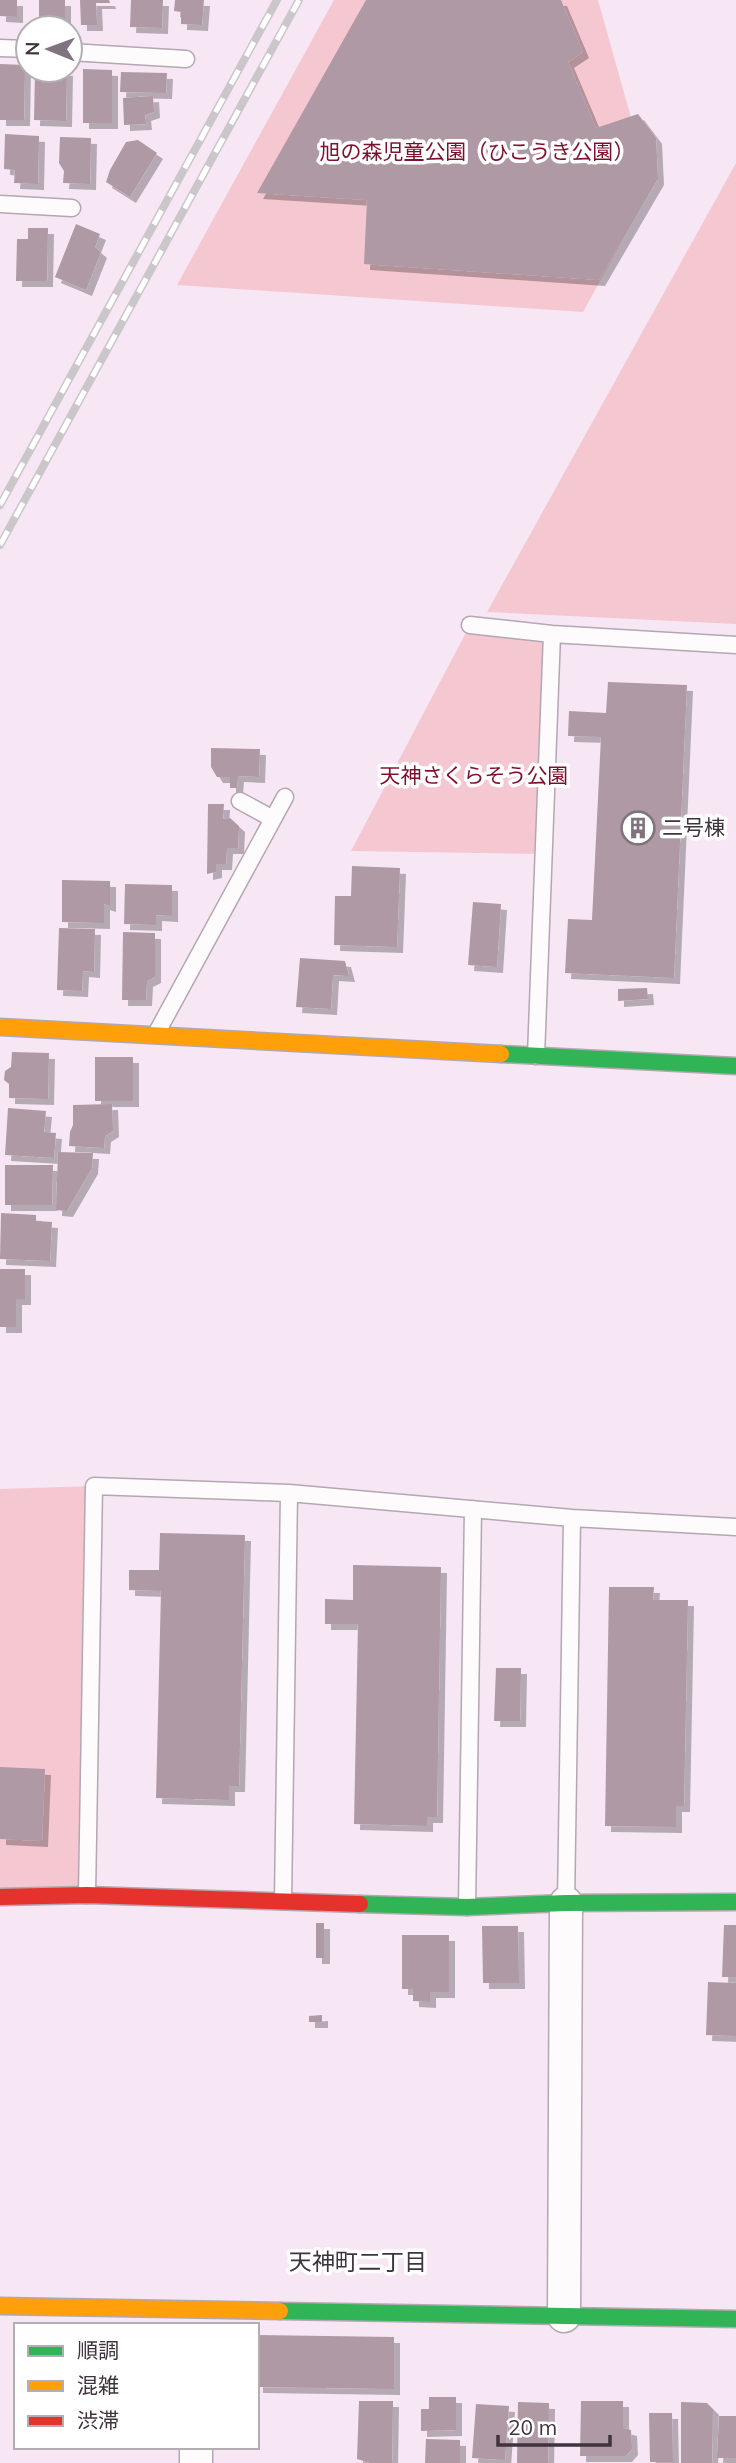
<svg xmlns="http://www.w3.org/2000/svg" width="736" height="2463" font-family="Mulish,'Noto Sans JP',sans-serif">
<defs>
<filter id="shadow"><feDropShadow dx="6" dy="6" stdDeviation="0" flood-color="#0004"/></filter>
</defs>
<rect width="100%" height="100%" fill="#f7e7f4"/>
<path fill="#f5c7d0" d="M 334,0 L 598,0 L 651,189 L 583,312 L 177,285 Z
M 736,163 L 736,624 L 487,612 Z
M 470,625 L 552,634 L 545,854 L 351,851 Z
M 94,1486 L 87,1895 L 0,1897 L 0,1489 Z"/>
<path fill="#ae99a5" filter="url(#shadow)" d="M 0,0 L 17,0 L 17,17 L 0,16 Z
M 39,0 L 65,0 L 65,18 L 39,17 Z
M 80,0 L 109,0 L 110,3 L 96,3 L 97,25 L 81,25 Z
M 131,0 L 163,0 L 162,28 L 130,27 Z
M 175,0 L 204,0 L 202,25 L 181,24 L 181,12 L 174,11 Z
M 366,0 L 561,0 L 583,52 L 568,62 L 596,128 L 638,114 L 656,138 L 658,179 L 599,280 L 364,264 L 367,200 L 257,193 Z
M 0,64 L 25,65 L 24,120 L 0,120 Z
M 83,69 L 112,70 L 112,123 L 83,123 Z
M 35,70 L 67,70 L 66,121 L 34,120 Z
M 121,72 L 167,73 L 166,93 L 120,92 Z
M 153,96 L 154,112 L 145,115 L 146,124 L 124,125 L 123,98 Z
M 5,134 L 39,136 L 38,184 L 14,183 L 15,170 L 4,169 Z
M 60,137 L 91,138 L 90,184 L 63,183 L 64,171 L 59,163 Z
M 138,140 L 157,153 L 130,197 L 106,182 L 110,170 L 126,142 Z
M 76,224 L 100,234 L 95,247 L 101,252 L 86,290 L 55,277 Z
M 28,228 L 48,228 L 47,281 L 16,281 L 17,239 L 28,239 Z
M 608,682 L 687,685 L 674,978 L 565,973 L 568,919 L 592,920 L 601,737 L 568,736 L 569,711 L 606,713 Z
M 211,748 L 260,749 L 259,777 L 238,776 L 237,788 L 230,788 L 230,777 L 217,777 L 211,767 Z
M 208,804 L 224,804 L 223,819 L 230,818 L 239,826 L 238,848 L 227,848 L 226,864 L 216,864 L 216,872 L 207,874 Z
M 352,866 L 400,868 L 397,947 L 334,945 L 335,896 L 351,896 Z
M 62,880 L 110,881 L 110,906 L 104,904 L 104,923 L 62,922 Z
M 125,884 L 172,885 L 172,916 L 156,915 L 156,925 L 124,924 Z
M 473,902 L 501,904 L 497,967 L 468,965 Z
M 59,928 L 95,929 L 94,972 L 83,971 L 82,991 L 57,990 Z
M 123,932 L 155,933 L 155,977 L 147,981 L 146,1000 L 122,1000 Z
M 300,958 L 345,961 L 349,976 L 333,975 L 331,1009 L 296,1007 Z
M 647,988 L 648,999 L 618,1001 L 618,989 Z
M 12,1052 L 49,1053 L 48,1099 L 9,1098 L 9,1084 L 4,1080 L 5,1071 L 11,1067 Z
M 95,1057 L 133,1057 L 133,1101 L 95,1101 Z
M 112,1104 L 113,1131 L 105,1136 L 104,1148 L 69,1146 L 70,1132 L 73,1125 L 73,1105 Z
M 8,1108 L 46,1111 L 44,1132 L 56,1133 L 54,1158 L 5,1155 Z
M 58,1152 L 93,1153 L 92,1168 L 67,1211 L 56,1210 Z
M 5,1165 L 53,1165 L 52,1205 L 5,1205 Z
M 1,1213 L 36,1215 L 36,1221 L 52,1222 L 50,1261 L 0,1259 Z
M 0,1269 L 25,1269 L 25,1299 L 16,1299 L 16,1327 L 0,1327 Z
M 160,1533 L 245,1535 L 239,1786 L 229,1786 L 229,1800 L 156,1798 L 161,1591 L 129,1590 L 129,1570 L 159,1570 Z
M 353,1565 L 441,1567 L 437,1817 L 427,1817 L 427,1826 L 354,1824 L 358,1624 L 325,1624 L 325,1599 L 353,1600 Z
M 609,1587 L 654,1587 L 653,1600 L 688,1600 L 684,1806 L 676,1806 L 676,1827 L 605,1826 Z
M 496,1668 L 521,1668 L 520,1721 L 494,1721 Z
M 0,1767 L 45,1769 L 42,1841 L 0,1839 Z
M 316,1923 L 324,1923 L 324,1958 L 316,1958 Z
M 724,1925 L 736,1925 L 736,1977 L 722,1977 Z
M 482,1926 L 518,1926 L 519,1983 L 483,1983 Z
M 402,1935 L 449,1935 L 449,1992 L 430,1992 L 430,2002 L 413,2001 L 413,1989 L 402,1989 Z
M 708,1982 L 736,1983 L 736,2036 L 706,2035 Z
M 322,2015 L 322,2022 L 309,2022 L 309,2016 Z
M 257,2335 L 394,2337 L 394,2389 L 257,2387 Z
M 429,2397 L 456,2397 L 456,2430 L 421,2431 L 421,2409 L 429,2409 Z
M 359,2401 L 393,2401 L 392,2463 L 370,2463 L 357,2459 Z
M 581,2401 L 623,2401 L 623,2428 L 631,2430 L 632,2449 L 626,2456 L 580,2456 Z
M 518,2402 L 549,2403 L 548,2463 L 517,2463 Z
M 681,2402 L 707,2403 L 713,2409 L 712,2463 L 681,2463 Z
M 476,2404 L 509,2406 L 505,2460 L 472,2458 Z
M 649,2413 L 672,2413 L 673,2462 L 650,2462 Z
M 719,2416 L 736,2416 L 736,2458 L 717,2458 Z
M 426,2439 L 460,2440 L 460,2463 L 425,2463 Z"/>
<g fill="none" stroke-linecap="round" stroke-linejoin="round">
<defs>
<path id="lane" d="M 0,48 L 28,49
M 70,52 L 186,59
M 0,204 L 72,208
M 470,625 L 552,634 L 736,645
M 240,801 L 273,819
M 156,1034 L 285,797
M 536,1056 L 552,634
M 87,1895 L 94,1486 L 289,1493 L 572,1518 L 736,1527
M 283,1901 L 289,1493
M 566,1903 L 572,1518
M 467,1907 L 473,1509"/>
<path id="street" d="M 564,2316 L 566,1903
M 196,2463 L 196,2447"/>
<path id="fast" d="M 501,1054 L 736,1066
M 360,1904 L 467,1907 L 566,1903 L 736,1902
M 280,2311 L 736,2319"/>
<path id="slow" d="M 0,1027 L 501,1054
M 0,2306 L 280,2311"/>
<path id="jam" d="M 0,1897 L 87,1895 L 360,1904"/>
</defs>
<use href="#lane" stroke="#b3a7b1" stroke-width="19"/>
<use href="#street" stroke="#b3a7b1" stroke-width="35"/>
<use href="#fast" stroke="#b3a7b1" stroke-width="19"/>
<use href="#slow" stroke="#b3a7b1" stroke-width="19"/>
<use href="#jam" stroke="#b3a7b1" stroke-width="19"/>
<use href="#lane" stroke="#fefbfd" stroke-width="16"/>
<use href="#street" stroke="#fefbfd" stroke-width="32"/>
<use href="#fast" stroke="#30b455" stroke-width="16"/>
<use href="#slow" stroke="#ff9f0a" stroke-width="16"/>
<use href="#jam" stroke="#e5322d" stroke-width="16"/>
<defs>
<path id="rail" d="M 0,505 L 277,0
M 0,545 L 299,0"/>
</defs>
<use href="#rail" stroke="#cac6ca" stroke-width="8"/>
<use href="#rail" stroke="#fff" stroke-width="5" stroke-dasharray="16" stroke-linecap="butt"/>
</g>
<defs>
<symbol id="building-ring" viewBox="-11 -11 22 22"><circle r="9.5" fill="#fff" stroke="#7f737e" stroke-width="1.5"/><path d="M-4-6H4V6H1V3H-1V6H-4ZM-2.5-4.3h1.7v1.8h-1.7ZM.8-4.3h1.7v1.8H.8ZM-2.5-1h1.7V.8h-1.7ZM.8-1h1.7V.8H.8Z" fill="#7f737e"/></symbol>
</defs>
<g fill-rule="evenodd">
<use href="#building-ring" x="619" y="809" width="38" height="38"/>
</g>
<g text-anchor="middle" stroke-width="7" stroke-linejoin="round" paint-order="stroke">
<g font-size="21" fill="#7e102d" stroke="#fff">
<text x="477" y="159">旭の森児童公園（ひこうき公園）</text>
<text x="474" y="783">天神さくらそう公園</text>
</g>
<g font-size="21" fill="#3f343e" stroke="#fff" text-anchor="start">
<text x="662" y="835">二号棟</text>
</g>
<g font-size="23" fill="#3f343e" stroke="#fff">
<text x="358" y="2270">天神町二丁目</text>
</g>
</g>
<rect x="14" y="2323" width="245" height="126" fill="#ffffff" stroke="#b2aeb2" stroke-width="2"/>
<rect x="28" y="2346" width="35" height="10" fill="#30b455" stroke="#b2aeb2" stroke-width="2"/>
<text x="77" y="2358" font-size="21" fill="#3f343e">順調</text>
<rect x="28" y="2381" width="35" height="10" fill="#ff9f0a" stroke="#b2aeb2" stroke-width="2"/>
<text x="77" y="2393" font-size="21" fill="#3f343e">混雑</text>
<rect x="28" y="2416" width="35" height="10" fill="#e5322d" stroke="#b2aeb2" stroke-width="2"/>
<text x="77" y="2428" font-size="21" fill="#3f343e">渋滞</text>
<g transform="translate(49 49) rotate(271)"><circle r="33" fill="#ffffff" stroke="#b2aeb2" stroke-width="2"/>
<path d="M0-5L12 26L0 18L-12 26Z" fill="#7f737e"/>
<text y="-10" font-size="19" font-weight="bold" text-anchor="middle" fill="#3f343e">N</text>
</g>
<path d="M498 2435v10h112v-10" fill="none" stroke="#3f343e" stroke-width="3.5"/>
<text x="508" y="2435" font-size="21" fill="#3f343e" stroke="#ffffff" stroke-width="5" paint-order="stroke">20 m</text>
</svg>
